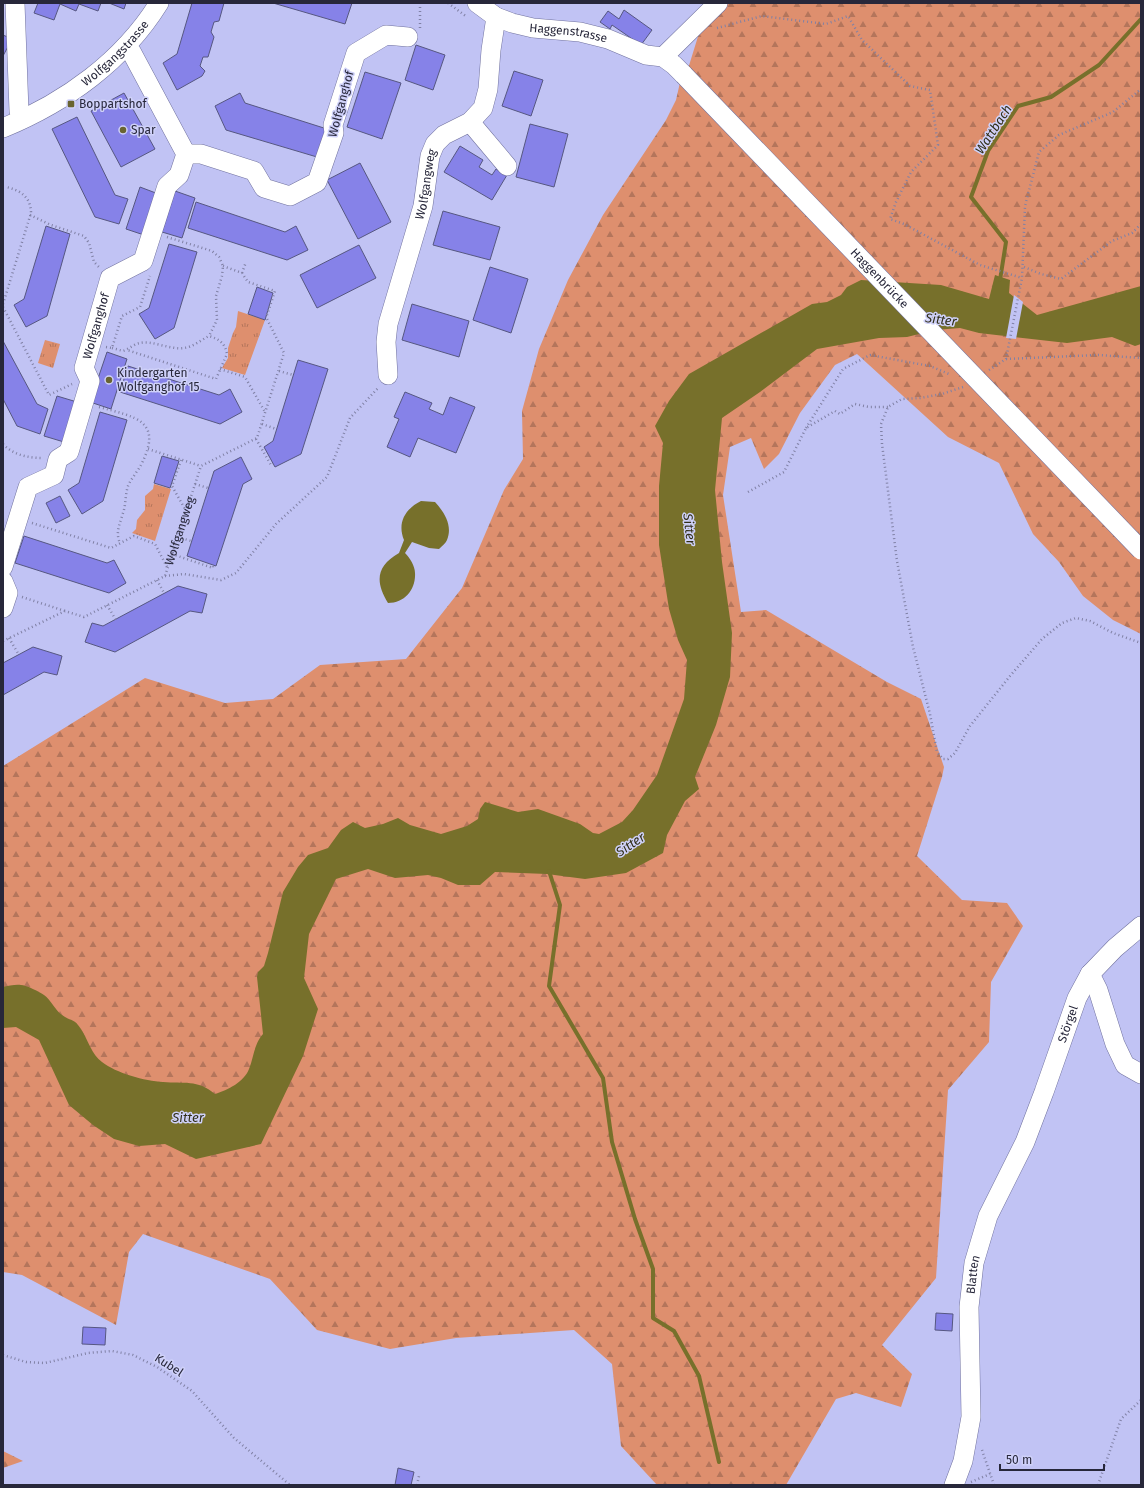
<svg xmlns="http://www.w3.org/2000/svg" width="1144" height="1488" font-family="'Fira Sans',sans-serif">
<defs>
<pattern id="forest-firs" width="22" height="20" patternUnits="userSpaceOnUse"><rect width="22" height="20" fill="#de8f6e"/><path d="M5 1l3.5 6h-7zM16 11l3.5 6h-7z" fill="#b4755b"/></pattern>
<pattern id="park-tufts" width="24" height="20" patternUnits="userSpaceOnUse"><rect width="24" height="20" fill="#de8f6e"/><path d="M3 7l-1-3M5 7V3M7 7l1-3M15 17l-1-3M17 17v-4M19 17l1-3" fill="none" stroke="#b4755b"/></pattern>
</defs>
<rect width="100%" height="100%" fill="#c1c3f4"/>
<path fill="url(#forest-firs)" d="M 727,3 L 1141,3 L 1141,634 L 1113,620 L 1083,596 L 1059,562 L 1033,534 L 999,463 L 948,437 L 857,354 L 835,365 L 800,413 L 779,454 L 764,469 L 751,438 L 730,447 L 723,495 L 741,612 L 766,610 L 887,682 L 921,699 L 944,767 L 942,777 L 917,856 L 962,900 L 1007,903 L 1023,926 L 991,982 L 989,1042 L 948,1090 L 936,1278 L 882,1345 L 912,1374 L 901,1407 L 856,1393 L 836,1399 L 786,1485 L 657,1485 L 621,1446 L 612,1364 L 574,1330 L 456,1338 L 390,1349 L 317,1330 L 270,1279 L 143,1234 L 129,1252 L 116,1325 L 22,1275 L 3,1272 L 3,766 L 145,678 L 225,703 L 273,699 L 320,665 L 406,659 L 462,588 L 504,490 L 523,459 L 522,411 L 539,349 L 568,280 L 603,215 L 666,120 L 676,100 L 681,78 L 687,72 L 700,30 Z
M 3,1451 L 23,1461 L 3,1468 Z"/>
<path fill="url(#park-tufts)" d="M 238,311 L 265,320 L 245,375 L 222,368 L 228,358 L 228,348 L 233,333 L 236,327 Z
M 45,340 L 60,344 L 53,368 L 38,363 Z
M 154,484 L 171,489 L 155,541 L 132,533 L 136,529 L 137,520 L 145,510 L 145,496 L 153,489 Z"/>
<path fill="#77702b" d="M 995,275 L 1010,280 L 1009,293 L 1037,315 L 1141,286 L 1141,344 L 1135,346 L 1112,337 L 1067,343 L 979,333 L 960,328 L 935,330 L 907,337 L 879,338 L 817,349 L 760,392 L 722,418 L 715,490 L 722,562 L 732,633 L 730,677 L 716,725 L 695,777 L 699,789 L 685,801 L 667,835 L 663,853 L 626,873 L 585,879 L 547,874 L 495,872 L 480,885 L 458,885 L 441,878 L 428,875 L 395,878 L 368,869 L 336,879 L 309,934 L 304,978 L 318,1009 L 303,1056 L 261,1144 L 196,1159 L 165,1144 L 139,1146 L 114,1139 L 93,1125 L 69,1105 L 39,1040 L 16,1027 L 3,1028 L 3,987 C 8,986 16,984 21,985 C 26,985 40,992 44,995 C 51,1000 55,1010 62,1015 C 72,1022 74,1018 81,1029 C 88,1040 92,1055 102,1062 C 116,1073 145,1081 163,1082 C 184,1084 197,1079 215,1094 C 228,1090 244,1082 249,1069 C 254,1057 254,1044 263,1034 L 257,977 L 258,972 L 264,966 L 268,953 L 283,892 L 298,867 L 308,855 L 328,848 L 341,830 L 353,822 L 365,828 L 383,824 L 398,818 L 410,825 L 441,834 L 467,826 L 478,819 L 480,809 L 485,802 L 518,812 L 538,809 L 580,824 L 593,833 L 599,834 L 622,822 L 633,810 L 657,775 L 684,699 L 687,660 L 678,640 L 669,609 L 659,545 L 659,486 L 663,443 L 655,426 L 669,401 L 689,374 L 812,304 L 827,302 L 841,295 L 847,287 L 861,280 L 941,285 L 989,299 Z
M 421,501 L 435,502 C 444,512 453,525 447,540 C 446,543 442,546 439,549 L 429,548 L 412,542 L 405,553 C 410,558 415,566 415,573 C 416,589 405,603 388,603 C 375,582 376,566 399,553 L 404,540 C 397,523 405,509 421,501 Z"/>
<path fill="#c1c3f4" d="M 1014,295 L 1023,302 L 1016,339 L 1006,338 Z"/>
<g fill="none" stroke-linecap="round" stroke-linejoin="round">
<path stroke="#77702b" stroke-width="4" d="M 1000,280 L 1006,242 L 971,197 L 988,151 L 1018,106 L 1051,97 L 1099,65 L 1141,19
M 549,871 L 560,905 L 549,986 L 603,1078 L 612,1142 L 635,1219 L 653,1269 L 653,1318 L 674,1331 L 699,1376 L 719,1462"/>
</g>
<path fill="#8682e8" stroke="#565781" d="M 38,3 L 101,3 L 98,11 L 79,4 L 76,11 L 60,4 L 54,20 L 34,13 Z
M 109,3 L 126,3 L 124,9 Z
M 192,3 L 224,3 L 219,21 L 214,22 L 211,32 L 214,37 L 208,57 L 203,57 L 200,66 L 205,71 L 202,76 L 177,90 L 163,63 L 177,54 Z
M 273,3 L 352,3 L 345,24 Z
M 624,10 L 652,30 L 641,45 L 612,25 L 610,29 L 600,22 L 608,11 L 619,19 Z
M 3,35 L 12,39 L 3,56 Z
M 416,45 L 445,55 L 433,90 L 405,80 Z
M 514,71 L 543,80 L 531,116 L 502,106 Z
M 365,72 L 401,83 L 382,139 L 347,127 Z
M 124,93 L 155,149 L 121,167 L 91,111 Z
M 240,93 L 245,103 L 327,129 L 317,157 L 226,130 L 215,106 Z
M 77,117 L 115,195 L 128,199 L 119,224 L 95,217 L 52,129 Z
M 530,124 L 568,134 L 554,187 L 516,177 Z
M 460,146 L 483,160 L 479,167 L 492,175 L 496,169 L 507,175 L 492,200 L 444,172 Z
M 360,163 L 391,222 L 358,239 L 327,180 Z
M 140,187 L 161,195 L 147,236 L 126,229 Z
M 175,191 L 195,198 L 182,238 L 162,232 Z
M 196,202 L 285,232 L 296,226 L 308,250 L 287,260 L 188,228 Z
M 443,211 L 500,227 L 490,260 L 433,245 Z
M 46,226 L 70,234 L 47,316 L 26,327 L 14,305 L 24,299 Z
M 169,244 L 197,252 L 174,328 L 155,339 L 139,314 L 149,308 Z
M 359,245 L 376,278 L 317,308 L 300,275 Z
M 490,267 L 528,279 L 511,333 L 473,320 Z
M 257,287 L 273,293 L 265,320 L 248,314 Z
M 412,304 L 469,321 L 459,357 L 402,340 Z
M 3,341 L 37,404 L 48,409 L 40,434 L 17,426 L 3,399 Z
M 107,352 L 127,359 L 111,409 L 90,402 Z
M 298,360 L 328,369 L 301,454 L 275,467 L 264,447 L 273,441 Z
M 128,366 L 219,395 L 230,389 L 242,412 L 220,424 L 120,392 Z
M 405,392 L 432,403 L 429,409 L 443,415 L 450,397 L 475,407 L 456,453 L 418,438 L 410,457 L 387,447 L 399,419 L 394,417 Z
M 57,396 L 77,402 L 64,442 L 44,436 Z
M 100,412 L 127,420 L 103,501 L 82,514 L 68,490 L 79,483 Z
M 162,456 L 179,461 L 170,488 L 154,483 Z
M 241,457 L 252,479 L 243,484 L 216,566 L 187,556 L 214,471 Z
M 60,496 L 70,516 L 56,523 L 46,503 Z
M 24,536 L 107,563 L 114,560 L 126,583 L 109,593 L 15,563 Z
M 178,586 L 207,594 L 202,613 L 190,611 L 115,652 L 85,642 L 92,623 L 103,626 Z
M 33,647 L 62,656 L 57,675 L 44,672 L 3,695 L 3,663 Z
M 936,1313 L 953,1314 L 952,1331 L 935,1330 Z
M 83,1327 L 106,1328 L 105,1345 L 82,1344 Z
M 398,1468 L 414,1472 L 411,1485 L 395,1485 Z"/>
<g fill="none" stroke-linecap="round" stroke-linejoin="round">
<defs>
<g id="minor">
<path d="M 15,3 L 19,111 L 22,119"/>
<path id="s2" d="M 477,3 L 496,17 L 512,23 L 533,28 L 580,32 L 608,39 L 646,55 L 663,57 L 674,65 L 684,75"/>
<path d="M 663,57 L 718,3"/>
<path d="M 470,122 L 507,166"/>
<path id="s3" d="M 3,128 C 66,102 123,61 159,3"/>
<path d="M 186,154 L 201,154 L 254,171 L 264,188 L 290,196 L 317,182 L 334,133 L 333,125 L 356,53 L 386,35 L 408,37"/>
<path id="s4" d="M 388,375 L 386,342 L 388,324 L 423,206 L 430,156 L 435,144 L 444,135 L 470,122 L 483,108 L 488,89 L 491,50 L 496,17"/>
<path id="s5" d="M 3,567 L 28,487 L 54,475 L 58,459 L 69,452 L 90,381 L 84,368 L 110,278 L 143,261 L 167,186 L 179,175 L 186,154 L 132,53 L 126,46"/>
<path d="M 3,581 L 8,593 L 3,608"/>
<path d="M 1090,974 L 1098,990 L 1115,1044 L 1125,1065 L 1141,1074"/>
<path id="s6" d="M 954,1485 L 963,1461 L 971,1417 L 969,1307 L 974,1263 L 988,1216 L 1025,1142 L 1044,1092 L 1077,998 L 1090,974 L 1115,948 L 1141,926"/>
</g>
</defs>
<use href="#minor" stroke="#71729f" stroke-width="20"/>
<g stroke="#8081a5" stroke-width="2.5" stroke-dasharray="1 3" stroke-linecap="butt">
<path d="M 420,3 L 420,28"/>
<path d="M 448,3 L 467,17"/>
<path d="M 717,28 L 762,16 L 826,24 L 848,16 L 862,40 L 910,86 L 930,90 L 938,145 L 911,172 L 896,202 L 890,219 L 904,224 L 980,265 L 1022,278"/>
<path d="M 30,215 L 51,225 L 84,236 L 89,243 L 94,262 L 99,267"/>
<path d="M 167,237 L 212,251 L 219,257 L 223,266 L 222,276 L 216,296 L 217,320 L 209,336"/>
<path d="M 223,266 L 242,273 L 248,282 L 275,291 L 266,318"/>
<path d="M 1024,267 L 1041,274 L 1061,279 L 1112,241 L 1132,233 L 1141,224"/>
<path d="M 242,273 L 246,262"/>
<path d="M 3,304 L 31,213 C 31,197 20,190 6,187"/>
<path d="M 3,307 L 49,395 L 72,384"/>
<path d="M 106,347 L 112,348 L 122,316 L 140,307 L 150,276"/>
<path d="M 112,348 L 123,351 C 129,349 134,344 140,343 C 152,340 170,350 184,348 C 193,347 201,340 209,336 C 219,339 225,343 227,354 L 216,379 L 127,350"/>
<path d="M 1006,359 L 1098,355 L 1141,358"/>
<path d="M 220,369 L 245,377 L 265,412"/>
<path d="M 989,370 L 1006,359 L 1022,278 L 1025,206 L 1039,152 L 1059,135 L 1113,112 L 1141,89"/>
<path d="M 279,371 L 293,375"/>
<path d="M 963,387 L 942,394 L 920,398 L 902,399 L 888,407 L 881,424 L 882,444 L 897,561 L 913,647 L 930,714 L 937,752 L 943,759 L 948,759 L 955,753 L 970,726 L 1010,676 L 1042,639 L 1062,623 L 1076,618 L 1090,621 L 1113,633 L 1141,643"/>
<path d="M 99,407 C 135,417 164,420 141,465 C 137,472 131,479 128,486 C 125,495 126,505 123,513 C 120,524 115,532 120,543"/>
<path d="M 262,424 L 276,429"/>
<path d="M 806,428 L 843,369 L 870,355 L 930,366 L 949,374"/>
<path d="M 256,439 L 271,465 L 273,464"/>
<path d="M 3,444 C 13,455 29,458 43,458"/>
<path d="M 148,449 L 201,466"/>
<path d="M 181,460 L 172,486 L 186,511"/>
<path d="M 195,484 L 208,488"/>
<path d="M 748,492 L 784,472 L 806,428 L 835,411 L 840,414 L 855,404 L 869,407 L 888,407"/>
<path d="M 32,523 L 111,548 L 134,536 L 155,544 L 167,567"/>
<path d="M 178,537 L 191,541"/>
<path d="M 172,554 L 213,568 L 213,565"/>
<path d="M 165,576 L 184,574 L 221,580 L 236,573 L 276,524 L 327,477 L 350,418 L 379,387"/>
<path d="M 157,580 L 164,593"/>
<path d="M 22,597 L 65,611"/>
<path d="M 107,605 L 116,620"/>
<path d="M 9,638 L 19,655"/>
<path id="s1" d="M 3,641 L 65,611 L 84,617 L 165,576 L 201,466 L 257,438 L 284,353 L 266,317"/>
<path d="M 3,1355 L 26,1362 L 45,1363 L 88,1353 L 112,1351 L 133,1355 L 157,1367 L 192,1391 L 234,1438 L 290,1485"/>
<path d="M 982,1450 L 994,1485"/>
<path d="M 971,1482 L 990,1474"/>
<path d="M 417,1485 L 419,1476"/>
<path d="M 1098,1485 L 1121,1419 L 1141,1400"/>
</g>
<use href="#minor" stroke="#fff" stroke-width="19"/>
<defs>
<g id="minor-bridge">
<path id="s7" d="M 684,75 L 1141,550"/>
</g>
</defs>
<use href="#minor-bridge" stroke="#71729f" stroke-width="20" stroke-linecap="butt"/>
<use href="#minor-bridge" stroke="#fff" stroke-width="19"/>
</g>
<g fill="#696431" stroke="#cfd1f9" stroke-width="1.5">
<rect x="67" y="100" width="8" height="8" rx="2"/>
<circle cx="123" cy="130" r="4"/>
<circle cx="109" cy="380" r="4"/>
</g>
<g text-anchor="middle" stroke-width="3" stroke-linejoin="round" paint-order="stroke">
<g font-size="12" fill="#27273a" stroke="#cfd1f9">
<text dy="4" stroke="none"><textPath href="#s2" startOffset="98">Haggenstrasse</textPath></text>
<text dy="4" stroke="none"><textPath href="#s3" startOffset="136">Wolfgangstrasse</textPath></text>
<text transform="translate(341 104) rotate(-75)" y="4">Wolfganghof</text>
<text dy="4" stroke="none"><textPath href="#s4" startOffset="196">Wolfgangweg</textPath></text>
<text dy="4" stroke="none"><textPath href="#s7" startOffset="282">Haggenbrücke</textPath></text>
<text dy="4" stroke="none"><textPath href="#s5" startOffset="274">Wolfganghof</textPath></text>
<text dy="4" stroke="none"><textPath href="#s1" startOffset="227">Wolfgangweg</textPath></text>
<text dy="4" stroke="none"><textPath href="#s6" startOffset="482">Störgel</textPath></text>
<text dy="4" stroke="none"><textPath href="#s6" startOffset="213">Blatten</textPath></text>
<text transform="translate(169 1365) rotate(33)" y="4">Kubel</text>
</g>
<g font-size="12" fill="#27273a" stroke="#cfd1f9" text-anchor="start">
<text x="79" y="108">Boppartshof</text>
<text x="131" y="134">Spar</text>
<text x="117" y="377">Kindergarten<tspan x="117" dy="14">Wolfganghof 15</tspan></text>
</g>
<g font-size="13" font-style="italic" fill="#302e18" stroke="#cfd1f9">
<text transform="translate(993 129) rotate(-57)" y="5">Wattbach</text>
<text transform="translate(941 319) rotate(7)" y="5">Sitter</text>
<text transform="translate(690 529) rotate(83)" y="5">Sitter</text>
<text transform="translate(630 844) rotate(-34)" y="5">Sitter</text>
<text x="188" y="1122">Sitter</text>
</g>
</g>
<rect width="1144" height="1488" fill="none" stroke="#27273a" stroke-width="8"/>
<path d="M1000 1464v6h104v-6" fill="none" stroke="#27273a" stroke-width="2"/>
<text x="1006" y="1464" font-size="12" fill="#27273a" stroke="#cfd1f9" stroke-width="3" paint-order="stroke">50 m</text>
</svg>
